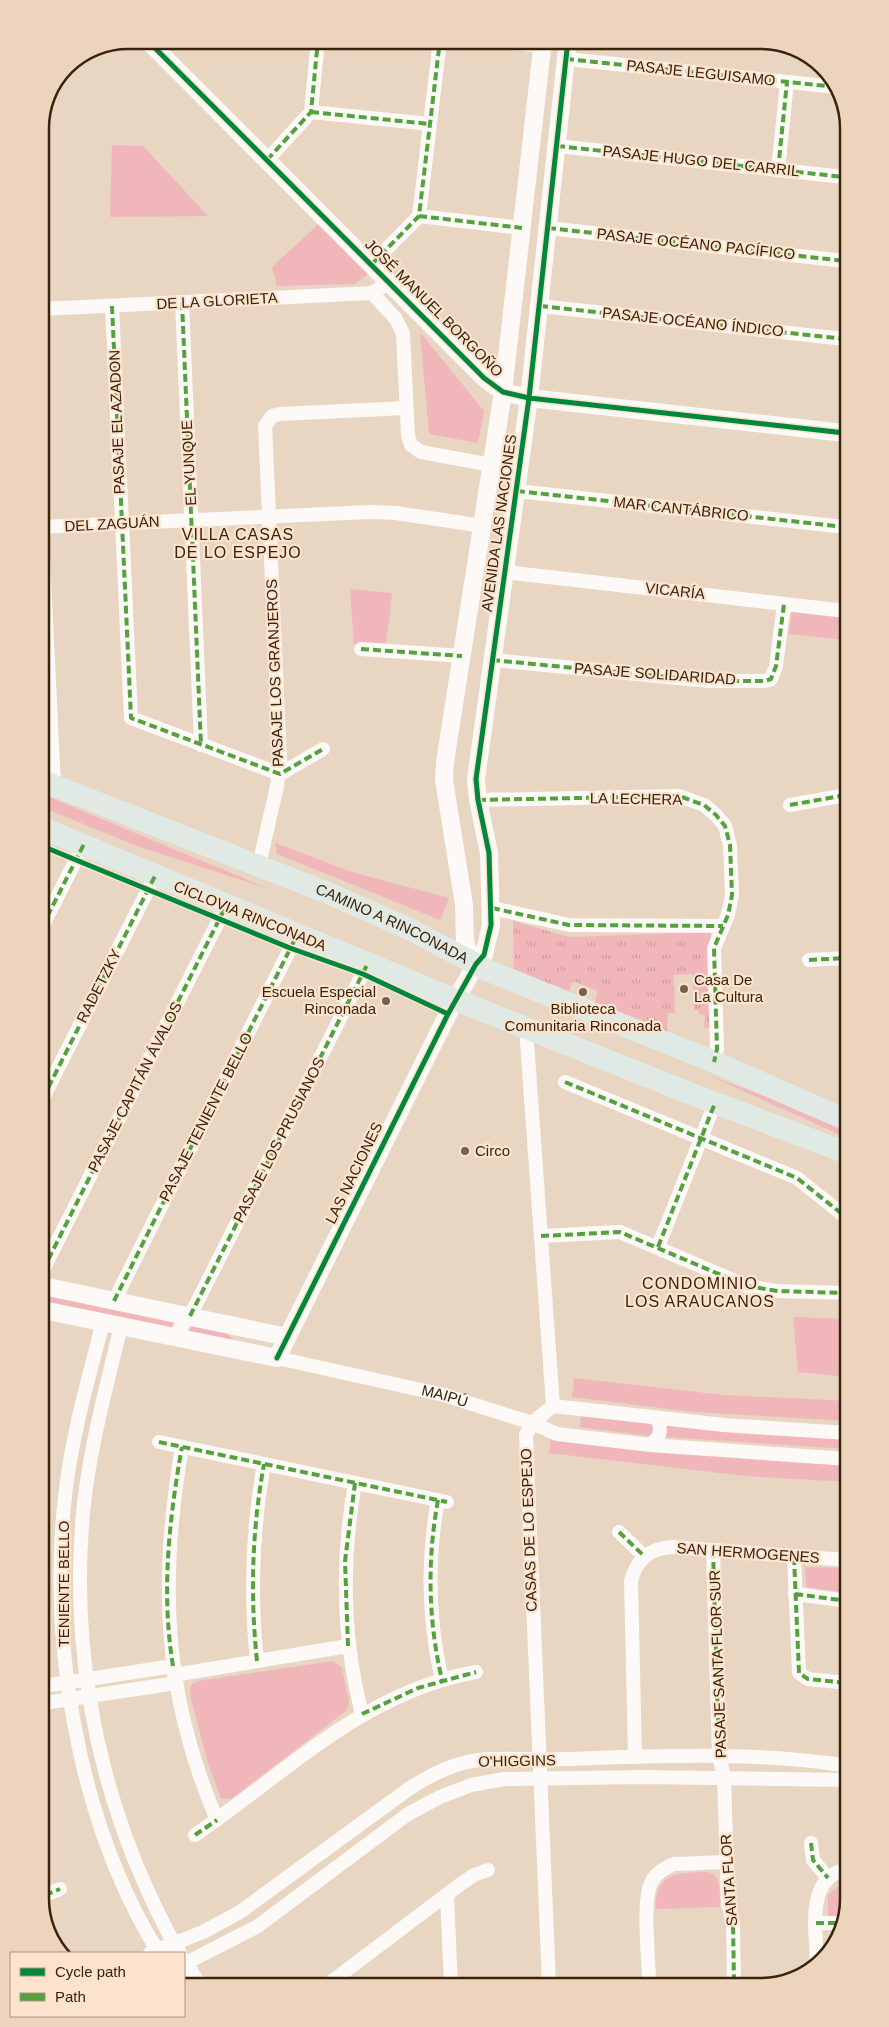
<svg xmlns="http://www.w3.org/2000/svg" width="889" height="2027" font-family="Arial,sans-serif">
<defs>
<pattern id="park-tufts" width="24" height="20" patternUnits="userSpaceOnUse" patternTransform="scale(1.25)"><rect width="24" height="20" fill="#f1b6ba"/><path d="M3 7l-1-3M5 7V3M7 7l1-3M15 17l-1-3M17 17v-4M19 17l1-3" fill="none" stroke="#cf9c9f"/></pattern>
</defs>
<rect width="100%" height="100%" fill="#e8d5c2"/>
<path fill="#f1b6ba" d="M 112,145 L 143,146 L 208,216 L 110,217 Z
M 323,220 L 372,271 L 355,284 L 277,286 L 272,267 Z
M 420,332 L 484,411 L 478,443 L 429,434 Z
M 350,589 L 392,593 L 386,645 L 354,644 Z
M 792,610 L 846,615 L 846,640 L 789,634 Z
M 42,794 L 61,802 L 269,889 L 137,846 L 42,807 Z
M 275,843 L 352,872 L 449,898 L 440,920 L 277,854 Z
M 706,1074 L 847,1128 L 847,1138 Z
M 43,1295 L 173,1322 L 174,1330 L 43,1305 Z
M 793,1317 L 847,1319 L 848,1377 L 798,1372 Z
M 195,1325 L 225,1331 L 238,1345 L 190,1334 L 190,1327 Z
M 574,1378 L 723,1395 L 848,1401 L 848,1421 L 694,1412 L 572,1397 Z
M 581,1416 L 651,1423 L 655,1431 L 650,1436 L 580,1427 Z
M 666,1425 L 741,1434 L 848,1439 L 848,1449 L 665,1437 Z
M 551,1437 L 657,1452 L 848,1465 L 848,1482 L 746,1476 L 549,1453 Z
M 805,1567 L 848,1568 L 848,1593 L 806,1587 Z
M 333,1661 L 342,1668 L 349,1703 L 347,1710 L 231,1799 L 221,1799 L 208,1763 L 191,1699 L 190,1690 L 192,1684 L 198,1681 Z
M 707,1872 C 723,1874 719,1894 720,1907 L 656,1909 C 655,1872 678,1873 707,1872 Z
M 845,1881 L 849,1881 L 849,1899 L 844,1916 L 828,1916 L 828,1895 Z"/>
<path fill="url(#park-tufts)" d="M 513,921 L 569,937 L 711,932 L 711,1027 L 704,1028 L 705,1015 L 699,1014 L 698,1010 L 694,1010 L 693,974 L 674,975 L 675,1013 L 668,1013 L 667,1033 L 594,1003 L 598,991 L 573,981 L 568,993 L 514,972 Z"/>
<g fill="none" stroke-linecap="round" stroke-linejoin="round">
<g stroke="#fcf9f6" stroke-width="14">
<path d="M 487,40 L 542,46"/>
<path d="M 566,59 L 836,87"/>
<path d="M 311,112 L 430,124"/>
<path d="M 557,146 L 844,177"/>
<path d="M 267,160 L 311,112 L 318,40"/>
<path d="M 778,170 L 787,82"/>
<path d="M 419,216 L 522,228"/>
<path d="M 548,228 L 845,261"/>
<path d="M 372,264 L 419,216 L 440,40"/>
<path d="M 372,293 L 396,319 L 403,334 L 408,435 L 411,445 L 421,452 L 519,470"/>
<path d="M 182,302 L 201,745"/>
<path d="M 112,306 L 131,718 L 280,774 L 323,749"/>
<path d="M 540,306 L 845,339"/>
<path d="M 41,309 L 372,293 L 390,282"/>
<path d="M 517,491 L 845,527"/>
<path d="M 41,514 L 54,786"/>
<path d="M 41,527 L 370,512 L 396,513 L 483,526"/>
<path d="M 505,572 L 846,611"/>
<path d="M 361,649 L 462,656"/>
<path d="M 492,660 L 709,681 L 765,681 L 771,679 L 776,666 L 784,604"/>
<path d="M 478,800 L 679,796 L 704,805 L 716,815 L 725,826 L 730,845 L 732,895 L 728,915 L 714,948 L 717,1049 L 714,1062"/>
<path d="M 790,805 L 846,795"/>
<path d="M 259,865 L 277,786 L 280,760 L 265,426 L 272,416 L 280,414 L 406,408"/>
<path d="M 492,908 L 569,925 L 723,926"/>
<path d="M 42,927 L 84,844"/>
<path d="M 809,960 L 847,958"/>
<path d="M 526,1028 L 553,1406"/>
<path d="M 565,1082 L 797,1178 L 847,1218"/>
<path d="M 43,1098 L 156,874"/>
<path d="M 541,1236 L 620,1232 L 747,1286 L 777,1291 L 847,1293"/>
<path d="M 658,1247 L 715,1103"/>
<path d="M 43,1270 L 227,904"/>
<path d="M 114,1301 L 298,933"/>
<path d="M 103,1322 C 89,1377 73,1431 66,1488 C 47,1638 78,1824 159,1953"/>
<path d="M 121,1326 C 107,1384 91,1443 84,1503 C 70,1634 93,1770 147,1889 C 157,1911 167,1933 180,1953"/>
<path d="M 174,1336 L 190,1316 L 368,963"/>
<path id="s1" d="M 277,1358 L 444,1395 L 532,1423 L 557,1434 L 650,1445 L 848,1459"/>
<path d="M 553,1406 L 724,1425 L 848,1433"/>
<path d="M 159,1442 L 447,1502"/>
<path d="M 650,1445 C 661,1437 662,1430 657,1418"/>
<path d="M 182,1447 C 159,1581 163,1694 217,1820"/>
<path d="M 355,1483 C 341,1561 342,1636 362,1714"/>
<path d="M 438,1500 C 427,1560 428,1620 442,1680"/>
<path d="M 619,1532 L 644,1556"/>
<path d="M 713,1550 L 719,1755 L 724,1777 L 728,1903 L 733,1923 L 734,1983"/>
<path d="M 794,1557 L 799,1673 L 808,1679 L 848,1683"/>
<path d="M 795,1594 L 848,1601"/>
<path d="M 257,1661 C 250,1595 252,1530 264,1464"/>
<path d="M 174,1675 L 348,1646"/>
<path d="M 44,1686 L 173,1666"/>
<path d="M 44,1703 L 176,1683"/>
<path d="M 635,1757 L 631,1581 C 636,1560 650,1548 672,1547 L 848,1560"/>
<path d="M 195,1835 C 286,1773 363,1692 476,1672"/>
<path d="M 811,1843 L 813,1860 L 828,1878"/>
<path d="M 45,1895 L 60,1889"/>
<path d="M 447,1896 L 451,1985"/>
<path d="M 816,1923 L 842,1923"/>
<path d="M 150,1953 L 203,1932 L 240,1912 L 410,1788 C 429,1776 450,1765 472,1761 C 502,1756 533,1761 564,1759 C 659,1756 754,1751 849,1766"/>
<path d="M 184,1960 L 201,1986"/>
<path d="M 817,1961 C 816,1930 805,1875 849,1869"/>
<path d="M 184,1964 L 258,1926 L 408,1814 L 440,1797 L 471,1785 L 504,1779 L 643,1777 L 849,1780"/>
<path d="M 649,1983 C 649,1960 642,1902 651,1883 C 655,1874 664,1868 674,1864 L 727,1862"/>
<path d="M 549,1984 L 526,1435 L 532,1423 L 553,1406"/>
<path d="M 327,1985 L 458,1886 L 474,1875 L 488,1870"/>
</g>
<path stroke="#fcf9f6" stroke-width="18" d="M 147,40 L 484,378 L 503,392 L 529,398 L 845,433
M 476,964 L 469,954 L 465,941 L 464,905 L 444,780 L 445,762 L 503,392 L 543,40
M 43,1286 L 287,1337
M 43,1310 L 277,1358 L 448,1014 L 476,964 L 484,955 L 491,925 L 489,853 L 478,800 L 476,779 L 529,398 L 568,40"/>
<g stroke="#e1e9e4" stroke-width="22">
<path id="s2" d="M 42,781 L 328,893 L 409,929 L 489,971 L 714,1062 L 847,1120"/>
<path d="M 42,828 L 456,1000 L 697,1096 L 847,1153"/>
</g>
<path stroke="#54a23e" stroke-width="4" stroke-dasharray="8 4" stroke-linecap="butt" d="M 566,59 L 836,87
M 311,112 L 430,124
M 557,146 L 844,177
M 267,160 L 311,112 L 318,40
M 778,170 L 787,82
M 419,216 L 522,228
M 548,228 L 845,261
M 372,264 L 419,216 L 440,40
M 182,302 L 201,745
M 112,306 L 131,718 L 280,774 L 323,749
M 540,306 L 845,339
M 517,491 L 845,527
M 41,527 L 42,528
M 41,640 L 47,641
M 361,649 L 462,656
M 492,660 L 709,681 L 765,681 L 771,679 L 776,666 L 784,604
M 478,800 L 679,796 L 704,805 L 716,815 L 725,826 L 730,845 L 732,895 L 728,915 L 714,948 L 717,1049 L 714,1062
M 790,805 L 846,795
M 492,908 L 569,925 L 723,926
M 42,927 L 84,844
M 809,960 L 847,958
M 565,1082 L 797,1178 L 847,1218
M 43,1098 L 156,874
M 541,1236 L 620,1232 L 747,1286 L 777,1291 L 847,1293
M 658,1247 L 715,1103
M 43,1270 L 227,904
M 114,1301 L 298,933
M 190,1316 L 368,963
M 159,1442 L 447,1502
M 438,1500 C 427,1560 428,1620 442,1680
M 619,1532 L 644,1556
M 713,1550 L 719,1755
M 794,1557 L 799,1673 L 808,1679 L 848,1683
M 795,1594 L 848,1601
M 348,1646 L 345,1561 L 355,1483
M 257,1661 C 250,1595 252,1530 264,1464
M 173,1666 C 161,1593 169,1519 182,1447
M 362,1714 L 418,1688 L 476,1672
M 195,1835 L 217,1820
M 811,1843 L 813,1860 L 828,1878
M 45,1895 L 60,1889
M 728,1903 L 733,1923 L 734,1983
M 816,1923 L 842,1923"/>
<defs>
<path id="cycleway" d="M 147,40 L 484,378 L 503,392 L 529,398 L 845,433
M 42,846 L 290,948 L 363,974 L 448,1014
M 277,1358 L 448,1014 L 476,964 L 484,955 L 491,925 L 489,853 L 478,800 L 476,779 L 529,398 L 568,40"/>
</defs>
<use href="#cycleway" stroke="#fce3cd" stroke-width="8"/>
<use href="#cycleway" stroke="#00873e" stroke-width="5"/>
</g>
<g fill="#77614b" stroke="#fce3cd" stroke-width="2">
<circle cx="684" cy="989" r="5"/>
<circle cx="583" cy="992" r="5"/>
<circle cx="386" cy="1001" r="5"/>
<circle cx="465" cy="1151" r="5"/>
</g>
<g text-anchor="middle" stroke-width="4.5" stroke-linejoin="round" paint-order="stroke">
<g font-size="15" fill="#3a230b" stroke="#fce3cd">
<text transform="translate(701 73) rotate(6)" y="5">PASAJE LEGUISAMO</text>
<text transform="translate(701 161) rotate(6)" y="5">PASAJE HUGO DEL CARRIL</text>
<text transform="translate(696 244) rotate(6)" y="5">PASAJE OCÉANO PACÍFICO</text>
<text transform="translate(217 301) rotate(-3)" y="5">DE LA GLORIETA</text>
<text transform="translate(434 308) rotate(45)" y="5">JOSÉ MANUEL BORGOÑO</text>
<text transform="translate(693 322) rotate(6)" y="5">PASAJE OCÉANO ÍNDICO</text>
<text transform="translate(117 422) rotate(-92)" y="5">PASAJE EL AZADON</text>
<text transform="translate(189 463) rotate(-93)" y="5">EL YUNQUE</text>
<text transform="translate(681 509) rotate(6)" y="5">MAR CANTÁBRICO</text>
<text transform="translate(499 523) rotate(-82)" y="5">AVENIDA LAS NACIONES</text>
<text transform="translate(112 524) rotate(-3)" y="5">DEL ZAGUÁN</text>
<text transform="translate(675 591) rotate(6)" y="5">VICARÍA</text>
<text transform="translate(275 673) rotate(-92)" y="5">PASAJE LOS GRANJEROS</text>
<text transform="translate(655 674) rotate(4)" y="5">PASAJE SOLIDARIDAD</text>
<text transform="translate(636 799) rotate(1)" y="5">LA LECHERA</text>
<text transform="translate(250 916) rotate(22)" y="5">CICLOVIA RINCONADA</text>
<text dy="5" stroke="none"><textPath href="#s2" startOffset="378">CAMINO A RINCONADA</textPath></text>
<text transform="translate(99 986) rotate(-63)" y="5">RADETZKY</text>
<text transform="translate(135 1087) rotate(-63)" y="5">PASAJE CAPITÁN ÁVALOS</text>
<text transform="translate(206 1117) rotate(-63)" y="5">PASAJE TENIENTE BELLO</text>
<text transform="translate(279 1140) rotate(-63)" y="5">PASAJE LOS PRUSIANOS</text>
<text transform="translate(354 1173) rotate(-64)" y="5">LAS NACIONES</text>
<text dy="5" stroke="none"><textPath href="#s1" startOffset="172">MAIPÚ</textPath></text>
<text transform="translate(529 1530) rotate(-92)" y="5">CASAS DE LO ESPEJO</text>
<text transform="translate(748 1553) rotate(4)" y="5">SAN HERMOGENES</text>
<text transform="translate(64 1584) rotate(-90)" y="5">TENIENTE BELLO</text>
<text transform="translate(718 1664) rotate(-92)" y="5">PASAJE SANTA FLOR SUR</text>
<text transform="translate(517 1761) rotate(-1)" y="5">O'HIGGINS</text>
<text transform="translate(729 1880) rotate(-94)" y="5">SANTA FLOR</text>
</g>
<g font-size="15" fill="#3a230b" stroke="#fce3cd" text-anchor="start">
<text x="694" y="985">Casa De<tspan x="694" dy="17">La Cultura</tspan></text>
<text x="376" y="997" text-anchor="end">Escuela Especial<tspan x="376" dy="17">Rinconada</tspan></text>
<text x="583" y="1014" text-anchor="middle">Biblioteca<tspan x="583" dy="17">Comunitaria Rinconada</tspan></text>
<text x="475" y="1156">Circo</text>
</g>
<g font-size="16" letter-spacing="1" fill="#3a230b" stroke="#fce3cd">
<text x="238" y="540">VILLA CASAS<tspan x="238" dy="18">DE LO ESPEJO</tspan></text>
<text x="700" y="1289">CONDOMINIO<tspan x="700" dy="18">LOS ARAUCANOS</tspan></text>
</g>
</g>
<path d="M0 0H889V2027H0ZM128 49H761A79 79 0 0 1 840 128V1899A79 79 0 0 1 761 1978H128A79 79 0 0 1 49 1899V128A79 79 0 0 1 128 49Z" fill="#ecd4bd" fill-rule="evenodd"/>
<path fill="none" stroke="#3a230b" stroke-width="2.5" d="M128 49H761A79 79 0 0 1 840 128V1899A79 79 0 0 1 761 1978H128A79 79 0 0 1 49 1899V128A79 79 0 0 1 128 49Z"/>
<rect x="10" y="1952" width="175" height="65" fill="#fce3cd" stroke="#ae967f"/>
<rect x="20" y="1968" width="25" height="8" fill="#00873e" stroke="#ae967f"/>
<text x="55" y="1977" font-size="15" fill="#3a230b">Cycle path</text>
<rect x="20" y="1993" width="25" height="8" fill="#54a23e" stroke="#ae967f"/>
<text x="55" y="2002" font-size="15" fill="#3a230b">Path</text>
</svg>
